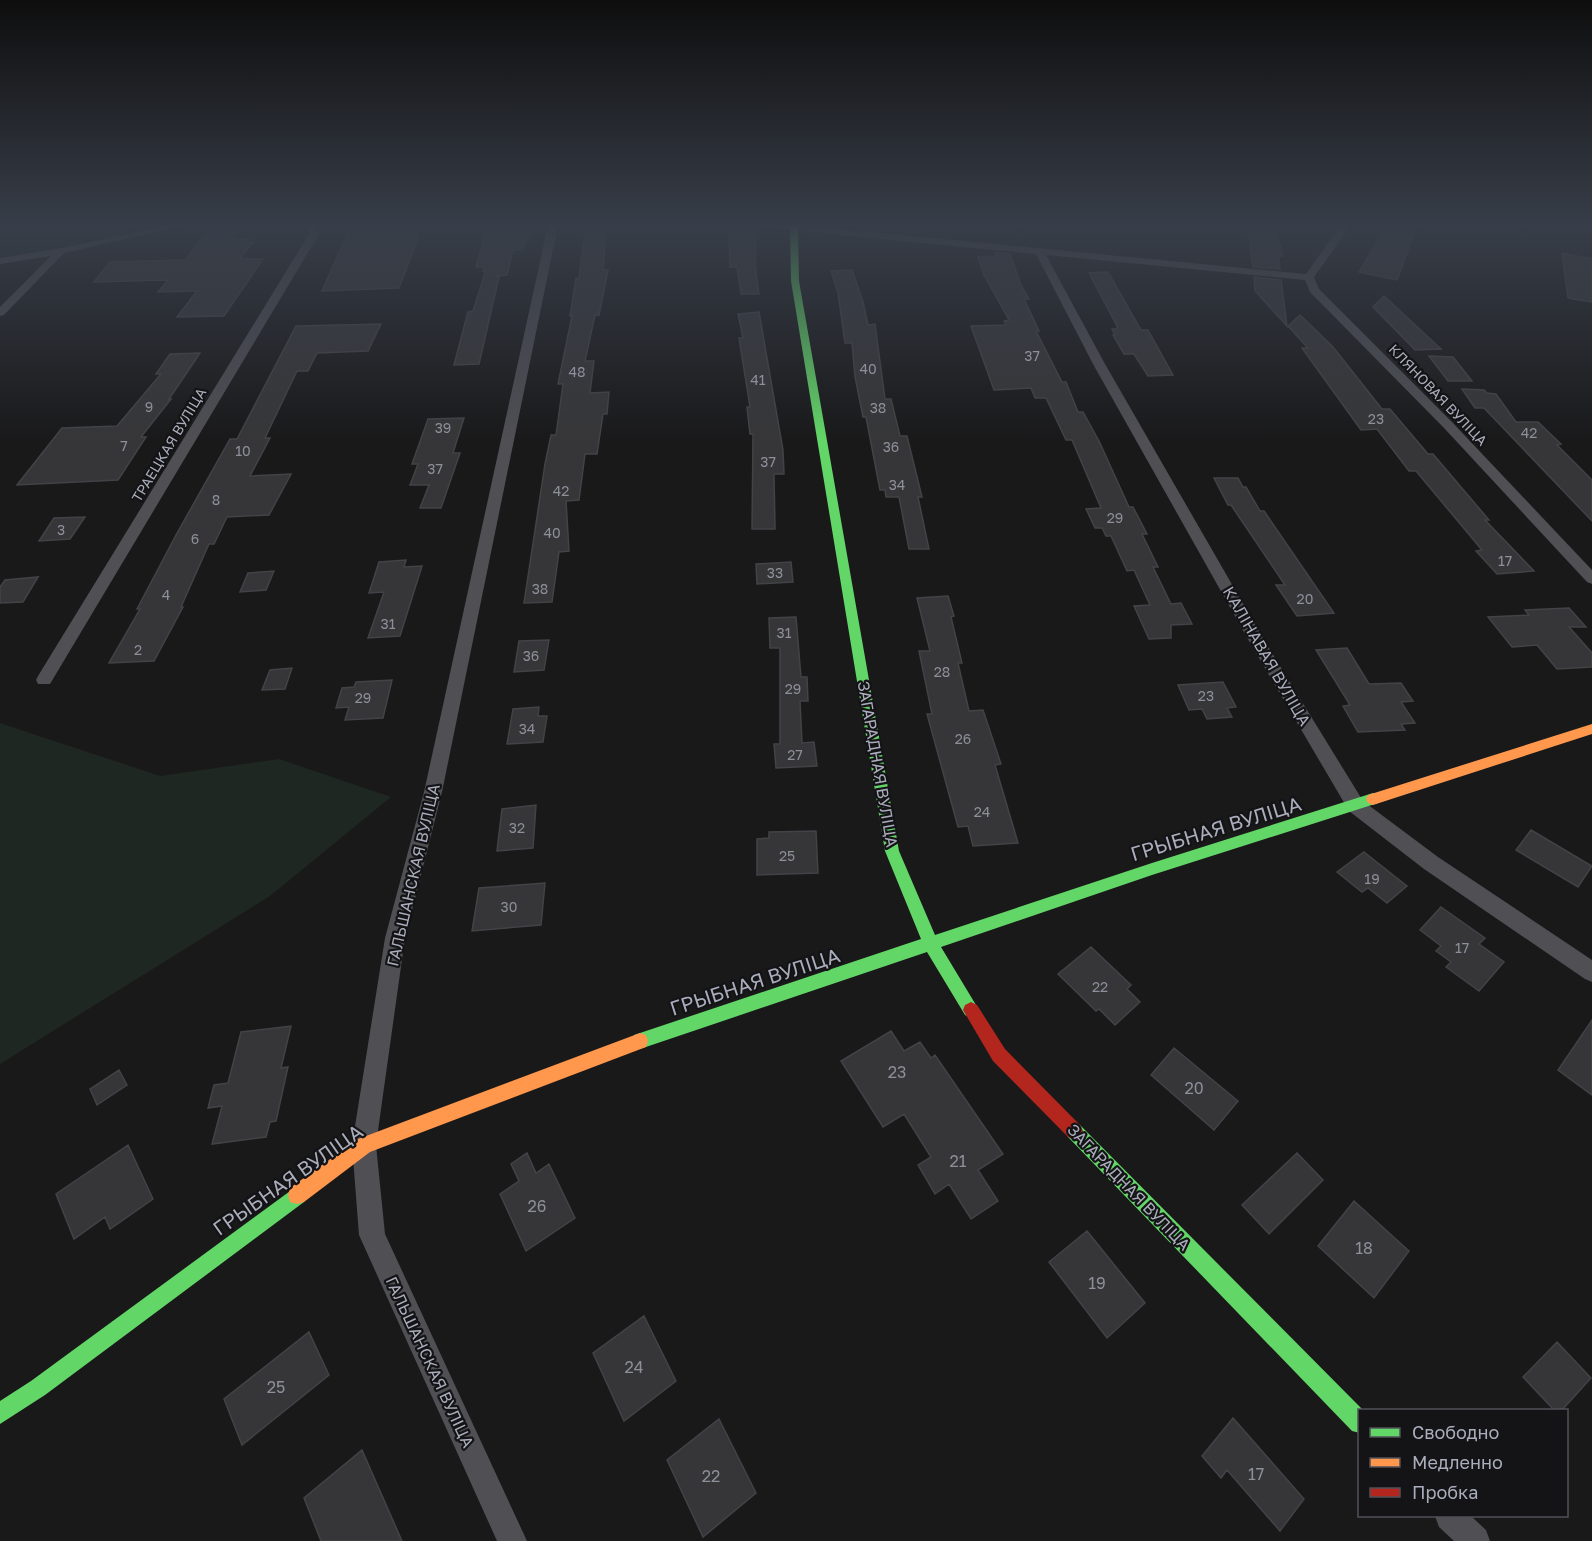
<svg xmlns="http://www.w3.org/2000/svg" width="1592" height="1541" font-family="'Golos Text',sans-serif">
<rect width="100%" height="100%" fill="#19191a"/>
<path fill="#1f2722" d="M 0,225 L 161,225 L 109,233 L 68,246 L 0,257 Z
M 0,723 L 160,776 L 279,759 L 391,797 L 270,896 L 0,1064 Z"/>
<path fill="#363638" stroke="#424346" stroke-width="1.5" d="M 347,225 L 415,225 L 417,241 L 399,288 L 322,291 L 347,235 Z
M 1247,225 L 1275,227 L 1283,256 L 1278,256 L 1280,269 L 1253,267 Z
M 1387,225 L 1417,225 L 1397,280 L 1359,272 Z
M 606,226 L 603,270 L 608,270 L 599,315 L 595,315 L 585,361 L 594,361 L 590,393 L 609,392 L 607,414 L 603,414 L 597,454 L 585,454 L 579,500 L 566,501 L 569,551 L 559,552 L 552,602 L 524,603 L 545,464 L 551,435 L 556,435 L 563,384 L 558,384 L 572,316 L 570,316 L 576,278 L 579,278 L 583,246 L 587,227 Z
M 240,228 L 231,239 L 249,239 L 246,242 L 253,242 L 240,259 L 263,259 L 224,316 L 177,317 L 197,291 L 158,292 L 168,280 L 94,282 L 110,262 L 185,260 L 209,229 Z
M 531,229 L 522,250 L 513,250 L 507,275 L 496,276 L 499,277 L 479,364 L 454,365 L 468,312 L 473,311 L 485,273 L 488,274 L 488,271 L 483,271 L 484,267 L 476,267 L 485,234 L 494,233 L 494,230 Z
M 729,234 L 756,234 L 755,264 L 759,294 L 741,294 L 737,267 L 730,267 Z
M 996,252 L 1010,254 L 1021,285 L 1029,299 L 1024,299 L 1039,331 L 1036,331 L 1062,382 L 1066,382 L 1078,412 L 1083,412 L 1099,441 L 1129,507 L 1133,507 L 1147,534 L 1142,534 L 1158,567 L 1153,567 L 1171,604 L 1181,603 L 1192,624 L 1171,625 L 1171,638 L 1149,639 L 1134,606 L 1150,605 L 1134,570 L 1127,571 L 1111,536 L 1106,536 L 1102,528 L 1095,528 L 1086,509 L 1101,508 L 1072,440 L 1066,440 L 1046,398 L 1035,398 L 1031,388 L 994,390 L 971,326 L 1006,325 L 1004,321 L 1009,320 L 984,275 L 978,257 L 995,257 Z
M 1562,253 L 1592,259 L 1592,302 L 1568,298 Z
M 852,270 L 863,302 L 868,325 L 875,324 L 885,399 L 891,399 L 900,436 L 907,436 L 922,497 L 918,497 L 929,549 L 909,549 L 899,497 L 886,497 L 885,490 L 880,490 L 866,417 L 863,417 L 855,377 L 852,343 L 845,343 L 838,293 L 831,271 Z
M 1108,272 L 1141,330 L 1148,330 L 1173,375 L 1148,376 L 1134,354 L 1124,354 L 1113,335 L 1115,335 L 1112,329 L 1117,329 L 1117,326 L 1089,273 Z
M 1254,277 L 1281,280 L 1287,326 L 1255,291 Z
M 1384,296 L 1441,349 L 1415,350 L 1373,307 Z
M 759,312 L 783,450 L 784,474 L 774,474 L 775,529 L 752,529 L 753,434 L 750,434 L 747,407 L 750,407 L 739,338 L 743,338 L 738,314 Z
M 1300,315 L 1333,347 L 1382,409 L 1390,409 L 1428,454 L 1433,454 L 1489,520 L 1485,520 L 1534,571 L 1497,574 L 1476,551 L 1482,550 L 1416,471 L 1409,471 L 1377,429 L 1361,430 L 1302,348 L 1308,348 L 1288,326 Z
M 381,324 L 368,351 L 317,353 L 308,371 L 297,371 L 265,438 L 270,438 L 250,476 L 291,474 L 269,515 L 227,517 L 214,544 L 209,544 L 181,607 L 183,607 L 154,661 L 109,663 L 140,609 L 137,609 L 176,535 L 230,439 L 237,439 L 296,326 Z
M 200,353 L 169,399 L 171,399 L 141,437 L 146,437 L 118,480 L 17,485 L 62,428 L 117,426 L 161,374 L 156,374 L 170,354 Z
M 1429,356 L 1453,357 L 1472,381 L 1448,381 Z
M 1462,389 L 1484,390 L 1487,393 L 1496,394 L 1516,422 L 1538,422 L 1561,444 L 1557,445 L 1592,480 L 1592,521 L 1484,408 L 1475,408 Z
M 464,418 L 453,453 L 460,453 L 441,508 L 420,508 L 429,485 L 410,485 L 418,464 L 412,464 L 428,419 Z
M 1214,478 L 1238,478 L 1243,487 L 1246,487 L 1260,511 L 1264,511 L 1334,613 L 1297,616 L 1276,585 L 1285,585 L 1231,505 L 1228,505 Z
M 85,517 L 70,539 L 39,541 L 54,518 Z
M 406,560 L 404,567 L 422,566 L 400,636 L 368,638 L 384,592 L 369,593 L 379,562 Z
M 791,562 L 793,582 L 757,584 L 756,564 Z
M 274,571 L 266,590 L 240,592 L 248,573 Z
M 38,577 L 23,602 L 0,603 L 0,587 L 5,580 Z
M 948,596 L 954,616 L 951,617 L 962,663 L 958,663 L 969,711 L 983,710 L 1001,764 L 995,765 L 1018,843 L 973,846 L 968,826 L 958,827 L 927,714 L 932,714 L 919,651 L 930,651 L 917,598 Z
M 1569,608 L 1586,627 L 1569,627 L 1592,653 L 1592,667 L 1557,669 L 1537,645 L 1512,647 L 1488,617 L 1529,615 L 1525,610 Z
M 796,617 L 801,677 L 807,677 L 808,701 L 800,701 L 802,743 L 814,742 L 817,766 L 776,768 L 774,744 L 780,744 L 780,648 L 770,648 L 769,618 Z
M 549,640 L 544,670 L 514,672 L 519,641 Z
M 1347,648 L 1369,684 L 1401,683 L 1413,701 L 1401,702 L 1415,723 L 1401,724 L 1405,730 L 1358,732 L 1343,706 L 1350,705 L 1316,650 Z
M 292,668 L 285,689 L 262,690 L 270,670 Z
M 392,680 L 383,718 L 345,720 L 349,707 L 336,708 L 342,688 L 354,687 L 356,682 Z
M 1223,682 L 1236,707 L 1227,708 L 1232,717 L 1207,719 L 1202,709 L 1189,710 L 1178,685 Z
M 539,707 L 538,716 L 547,716 L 543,742 L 507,744 L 513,709 Z
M 536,805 L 533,848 L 497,851 L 502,809 Z
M 1531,830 L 1592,866 L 1578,887 L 1516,850 Z
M 816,831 L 818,873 L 757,875 L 757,839 L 769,838 L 769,832 Z
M 1364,852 L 1407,886 L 1387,903 L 1368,888 L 1362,892 L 1337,872 Z
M 545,883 L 541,925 L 472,931 L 479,888 Z
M 1441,907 L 1485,938 L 1479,944 L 1504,962 L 1479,991 L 1446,967 L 1451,962 L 1436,951 L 1441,946 L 1420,930 Z
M 1091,947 L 1131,985 L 1127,989 L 1140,1002 L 1115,1025 L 1099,1009 L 1096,1011 L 1058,974 Z
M 1592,1020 L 1592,1095 L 1558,1070 Z
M 291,1026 L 281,1068 L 288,1067 L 276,1121 L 270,1122 L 266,1137 L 212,1144 L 222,1106 L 208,1108 L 214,1085 L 228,1083 L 241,1032 Z
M 891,1031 L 904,1051 L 920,1042 L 931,1058 L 935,1055 L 1003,1154 L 978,1170 L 998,1201 L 971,1219 L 949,1184 L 935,1194 L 918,1165 L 931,1157 L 904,1114 L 883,1127 L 841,1061 Z
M 1174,1048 L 1238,1101 L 1214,1130 L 1151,1075 Z
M 119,1070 L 127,1085 L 97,1105 L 90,1089 Z
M 128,1145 L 153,1199 L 110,1229 L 105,1217 L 74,1239 L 56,1194 Z
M 527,1153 L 536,1173 L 549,1164 L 575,1218 L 526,1251 L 500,1194 L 519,1181 L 511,1164 Z
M 1297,1153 L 1323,1180 L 1269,1234 L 1242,1205 Z
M 1354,1201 L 1409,1251 L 1374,1298 L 1318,1246 Z
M 1087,1231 L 1145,1303 L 1107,1338 L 1049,1262 Z
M 644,1316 L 676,1381 L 624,1421 L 593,1353 Z
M 309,1332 L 329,1375 L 242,1445 L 224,1399 Z
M 1557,1342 L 1591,1378 L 1562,1410 L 1554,1410 L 1523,1377 Z
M 1233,1418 L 1304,1499 L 1280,1531 L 1227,1470 L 1221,1478 L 1202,1456 Z
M 719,1419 L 756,1493 L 703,1537 L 667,1460 Z
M 362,1450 L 402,1541 L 321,1541 L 304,1498 Z"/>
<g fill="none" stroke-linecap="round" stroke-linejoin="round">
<path fill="#4f4f54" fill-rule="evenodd" d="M 169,225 L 187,225 L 64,253 L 4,315 L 0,316 L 0,307 L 51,256 L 0,264 L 0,258 L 61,248 Z
M 305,225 L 315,225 L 319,234 L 50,684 L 38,684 L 36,680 L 38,676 L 309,234 Z
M 548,225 L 558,225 L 442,792 L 405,938 L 376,1145 L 385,1234 L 527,1541 L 497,1541 L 359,1235 L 352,1145 L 385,938 L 424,792 Z
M 763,225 L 797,225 L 1306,274 L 1341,225 L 1351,225 L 1314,277 L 1319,289 L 1452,422 L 1592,570 L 1592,584 L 1587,582 L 1444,428 L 1310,292 L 1305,280 L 1046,255 L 1105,364 L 1264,640 L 1363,801 L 1438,857 L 1592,960 L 1592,982 L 1585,979 L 1424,869 L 1349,811 L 1249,641 L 1093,364 L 1036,254 L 768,228 Z
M 1435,1516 L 1471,1516 L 1486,1530 L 1490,1541 L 1454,1541 L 1439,1527 Z"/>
<path fill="#63d668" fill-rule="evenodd" d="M 790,225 L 798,225 L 799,281 L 899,851 L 935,935 L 1152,863 L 1373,793 L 1378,795 L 1380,799 L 1378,803 L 1152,875 L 941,947 L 979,1010 L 977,1015 L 971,1018 L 965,1015 L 927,952 L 640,1049 L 634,1047 L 632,1041 L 634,1035 L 640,1033 L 921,939 L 885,851 L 791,281 Z
M 1074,1122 L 1080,1125 L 1363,1410 L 1360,1410 L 1360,1433 L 1352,1431 L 1068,1137 L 1065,1131 L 1068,1125 Z
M 297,1186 L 304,1188 L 306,1195 L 304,1202 L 45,1395 L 0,1424 L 0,1401 L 31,1381 Z"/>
<path fill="#ff974d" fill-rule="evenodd" d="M 1592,724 L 1592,734 L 1373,805 L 1368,803 L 1366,799 L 1368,795 Z
M 640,1033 L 646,1035 L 648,1041 L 646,1047 L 370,1152 L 304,1202 L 297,1204 L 290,1202 L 288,1195 L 290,1188 L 358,1139 Z"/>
<path fill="#b3261e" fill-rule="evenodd" d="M 971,1002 L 977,1005 L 1005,1049 L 1080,1125 L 1083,1131 L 1080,1137 L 1074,1140 L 1068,1137 L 993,1061 L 963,1010 L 965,1005 Z"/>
</g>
<linearGradient id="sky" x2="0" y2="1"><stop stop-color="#0e0e0e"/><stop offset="0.51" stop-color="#383e49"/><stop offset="1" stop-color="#383e49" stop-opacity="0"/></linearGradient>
<rect width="1592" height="441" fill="url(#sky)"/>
<g text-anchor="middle" stroke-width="4.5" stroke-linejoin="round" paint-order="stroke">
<g font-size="14" fill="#8d8f9a">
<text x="1032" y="361">37</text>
<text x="868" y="374">40</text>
<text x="577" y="377">48</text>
<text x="758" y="385">41</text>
<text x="149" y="412">9</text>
<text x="878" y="413">38</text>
<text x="1376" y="424">23</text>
<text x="443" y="433">39</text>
<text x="1529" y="438">42</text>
<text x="124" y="451">7</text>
<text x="891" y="452">36</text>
<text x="243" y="456">10</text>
<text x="768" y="467">37</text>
<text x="435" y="474">37</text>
<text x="897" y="490">34</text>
<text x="561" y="496">42</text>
<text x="216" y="505">8</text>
<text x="1115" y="523">29</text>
<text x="61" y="535">3</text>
<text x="552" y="538">40</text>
<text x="195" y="544">6</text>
<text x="1505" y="566">17</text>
<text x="775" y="578">33</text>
<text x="540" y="594">38</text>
<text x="166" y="600">4</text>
<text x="1305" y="604">20</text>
<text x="388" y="629">31</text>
<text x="784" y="638">31</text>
<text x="138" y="655">2</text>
<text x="531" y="661">36</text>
<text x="942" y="677">28</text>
<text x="793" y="694">29</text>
<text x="1206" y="701">23</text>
<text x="363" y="703">29</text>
<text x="527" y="734">34</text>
<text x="963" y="744">26</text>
<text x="795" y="760">27</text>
<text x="982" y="817">24</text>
<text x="517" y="833">32</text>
<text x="787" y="861">25</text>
<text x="1372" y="884">19</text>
<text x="509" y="912">30</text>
<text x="1462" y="953">17</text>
<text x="1100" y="992">22</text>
</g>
<g font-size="14" fill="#aaadbb" stroke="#141316">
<text transform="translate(1438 395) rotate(46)" y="5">КЛЯНОВАЯ ВУЛІЦА</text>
<text transform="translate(169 445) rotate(-59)" y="5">ТРАЕЦКАЯ ВУЛІЦА</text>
</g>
<g font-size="16" fill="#aaadbb" stroke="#141316">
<text transform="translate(1267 656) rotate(60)" y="6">КАЛІНАВАЯ ВУЛІЦА</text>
<text transform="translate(878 764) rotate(80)" y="6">ЗАГАРАДНАЯ ВУЛІЦА</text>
<text transform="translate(413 875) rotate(-77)" y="6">ГАЛЬШАНСКАЯ ВУЛІЦА</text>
<text transform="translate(1129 1187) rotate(46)" y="6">ЗАГАРАДНАЯ ВУЛІЦА</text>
<text transform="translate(430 1362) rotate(65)" y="6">ГАЛЬШАНСКАЯ ВУЛІЦА</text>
</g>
<g font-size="16" fill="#8d8f9a">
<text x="897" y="1078">23</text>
<text x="1194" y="1094">20</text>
<text x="958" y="1167">21</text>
<text x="537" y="1212">26</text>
<text x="1364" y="1254">18</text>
<text x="1097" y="1289">19</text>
<text x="634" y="1373">24</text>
<text x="276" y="1393">25</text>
<text x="1256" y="1480">17</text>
<text x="711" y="1482">22</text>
</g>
<g font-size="20" fill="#aaadbb" stroke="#141316">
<text transform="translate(1216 829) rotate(-17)" y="7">ГРЫБНАЯ ВУЛІЦА</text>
<text transform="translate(755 982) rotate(-18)" y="7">ГРЫБНАЯ ВУЛІЦА</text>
<text transform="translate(288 1180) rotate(-35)" y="7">ГРЫБНАЯ ВУЛІЦА</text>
</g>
</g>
<rect x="1358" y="1409" width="210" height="108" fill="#141316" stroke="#505158" stroke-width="1.5"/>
<rect x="1370" y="1428" width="30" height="9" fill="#63d668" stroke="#505158" stroke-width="1.5"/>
<text x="1412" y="1439" font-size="18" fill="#aaadbb">Свободно</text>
<rect x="1370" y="1458" width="30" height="9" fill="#ff974d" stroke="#505158" stroke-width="1.5"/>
<text x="1412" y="1469" font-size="18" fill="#aaadbb">Медленно</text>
<rect x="1370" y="1488" width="30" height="9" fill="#b3261e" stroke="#505158" stroke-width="1.5"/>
<text x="1412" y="1499" font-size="18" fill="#aaadbb">Пробка</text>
</svg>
